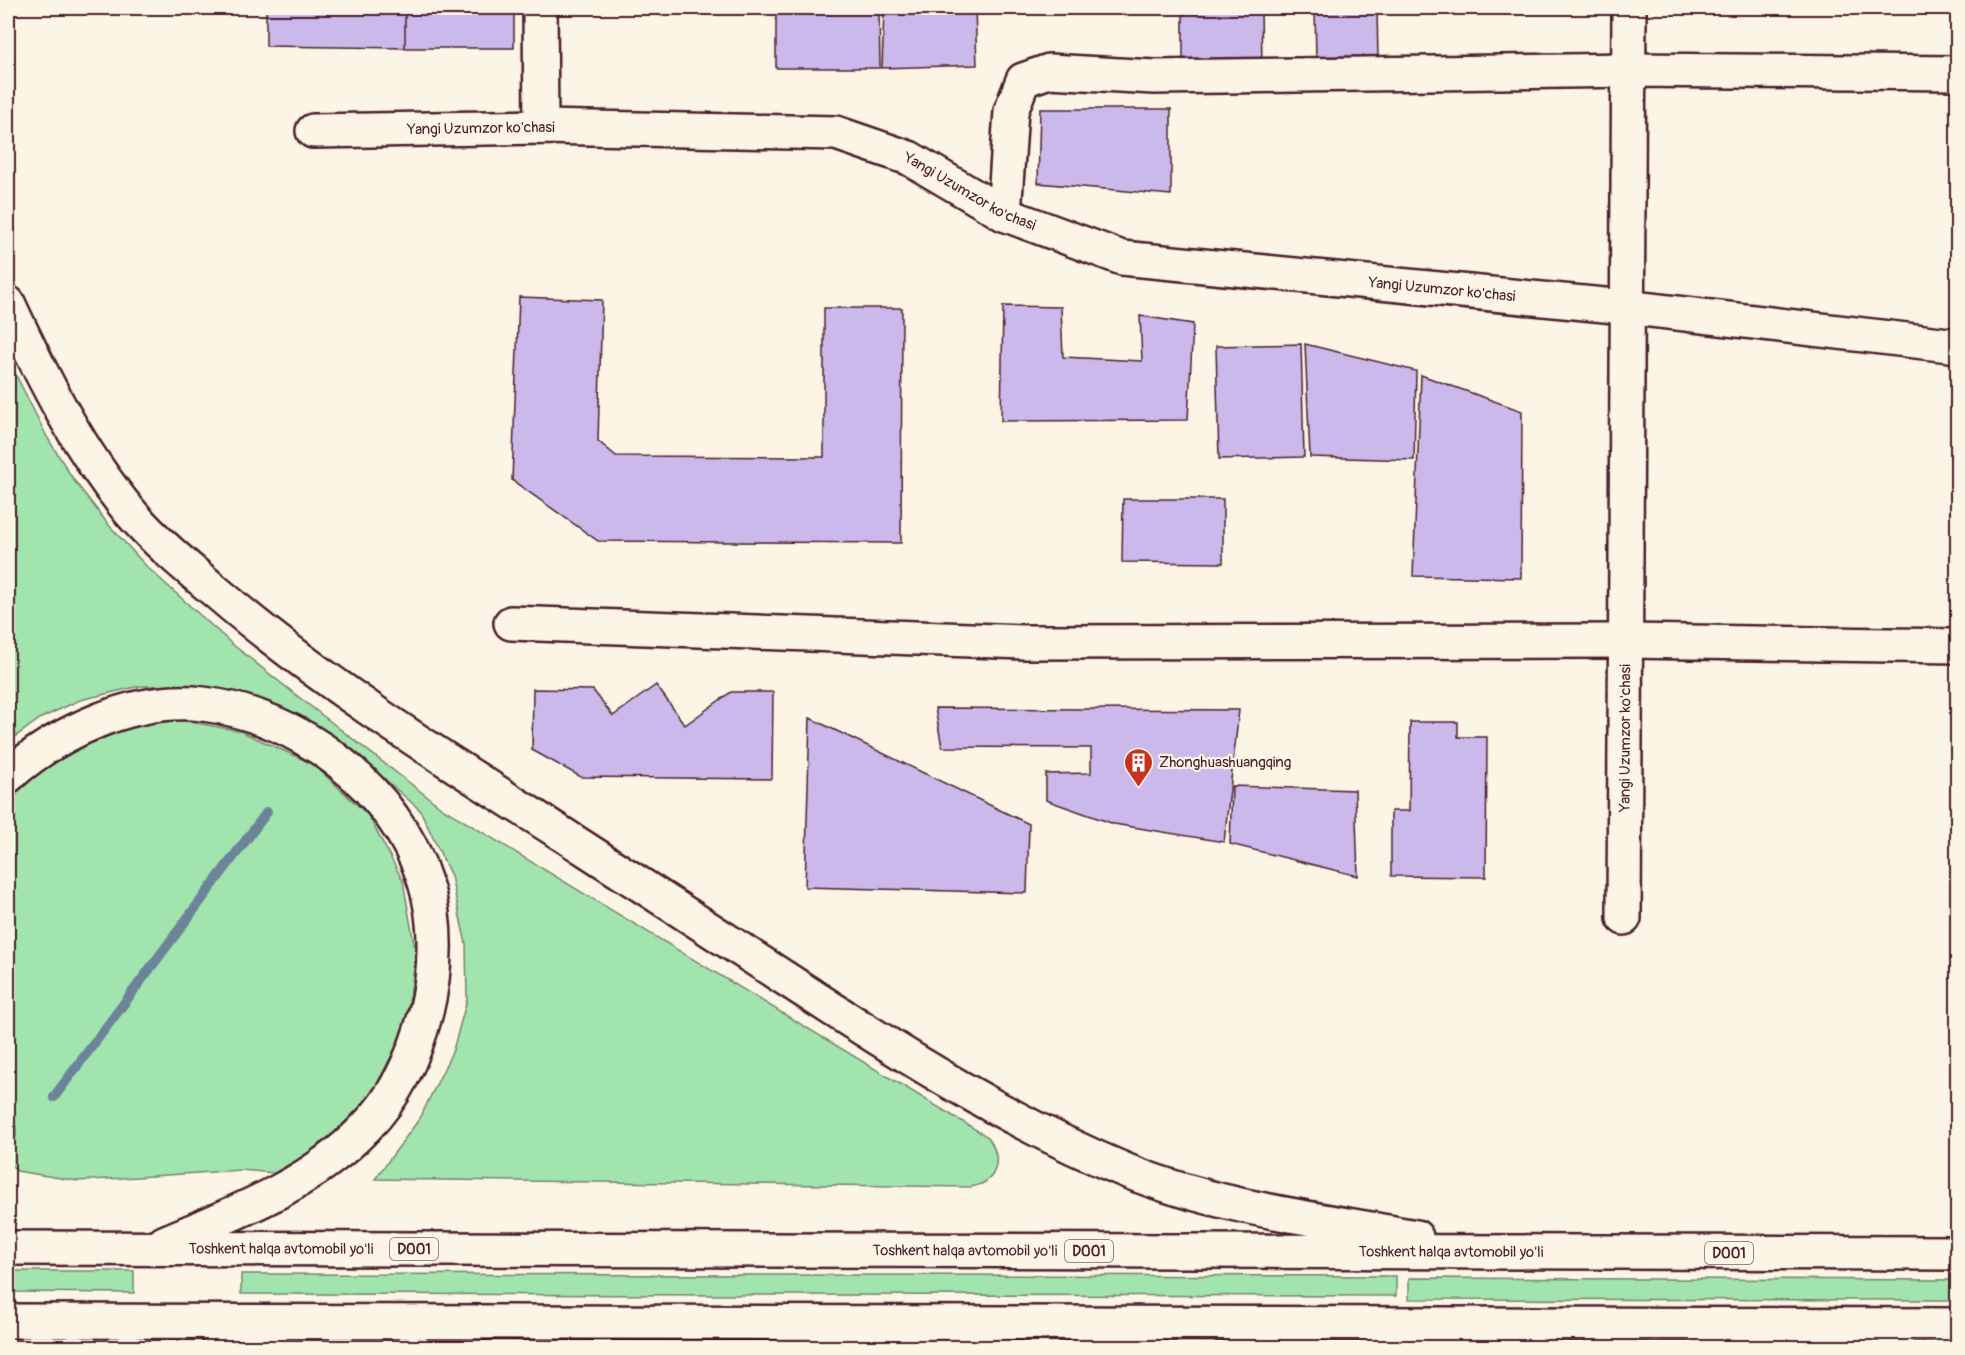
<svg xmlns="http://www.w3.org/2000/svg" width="1965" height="1355" font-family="Pangolin,sans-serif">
<rect width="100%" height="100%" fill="#fcf5e5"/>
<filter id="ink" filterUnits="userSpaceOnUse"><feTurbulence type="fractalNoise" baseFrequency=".0167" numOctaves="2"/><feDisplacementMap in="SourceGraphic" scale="12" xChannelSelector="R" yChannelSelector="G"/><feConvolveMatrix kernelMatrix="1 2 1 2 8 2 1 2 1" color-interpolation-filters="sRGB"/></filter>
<g filter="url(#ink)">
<path fill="#a2e4ae" stroke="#76826c" stroke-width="1.5" d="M 8,359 L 47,437 L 73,479 L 108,524 L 147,567 L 232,644 L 305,702 L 442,808 L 988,1137 C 1003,1159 998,1183 970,1187 L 375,1179 L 420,1118 L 453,1050 L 467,1000 L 466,944 L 451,876 L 420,810 L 364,761 L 305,718 L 244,694 L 199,686 L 140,686 L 80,700 L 41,718 L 8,742 Z
M 181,720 L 240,731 L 313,764 L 368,815 L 403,881 L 416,955 L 405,1029 L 371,1096 L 319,1148 L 274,1173 L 241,1170 L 78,1181 L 17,1171 L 8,1162 C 7,1141 27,1137 8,1114 L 8,809 L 30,771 L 82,741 L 130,724 Z
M 8,1271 L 134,1271 L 134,1293 L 8,1292 Z
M 241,1274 L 1396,1276 L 1396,1296 L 241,1294 Z
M 1409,1278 L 1957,1280 L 1958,1300 L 1409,1299 Z"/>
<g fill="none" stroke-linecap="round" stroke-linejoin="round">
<path stroke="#6c849a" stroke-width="10" d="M 54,1097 L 267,812"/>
</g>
<path fill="#cab9ea" stroke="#4a1f2b" stroke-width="1.5" d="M 266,8 L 405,8 L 405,48 L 266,46 Z
M 405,8 L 514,8 L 514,48 L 405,48 Z
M 776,8 L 879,8 L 880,68 L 776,68 Z
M 884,8 L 975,8 L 977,65 L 882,68 Z
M 1183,8 L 1261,8 L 1262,68 L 1183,69 Z
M 1315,8 L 1377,8 L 1378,60 L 1316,61 Z
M 1040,109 L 1171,109 L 1171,195 L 1038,183 Z
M 519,297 L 602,300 L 598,441 L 616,456 L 824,457 L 824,308 L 902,308 L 901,543 L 598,541 L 512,480 Z
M 1003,306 L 1061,307 L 1063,357 L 1142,361 L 1140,316 L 1193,324 L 1188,420 L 1001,421 Z
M 1301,344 L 1304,457 L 1219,459 L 1216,346 Z
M 1305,344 L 1416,371 L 1414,460 L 1310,457 Z
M 1421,375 L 1522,411 L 1521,578 L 1413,576 Z
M 1123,499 L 1223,499 L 1223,563 L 1122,562 Z
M 656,685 L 685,725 L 731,692 L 773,692 L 772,779 L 581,777 L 532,750 L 533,689 L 593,690 L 613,716 Z
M 935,708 L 1239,710 L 1224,842 L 1114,824 L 1046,800 L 1046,774 L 1091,773 L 1091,748 L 942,747 Z
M 810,718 L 1029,824 L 1027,893 L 805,887 Z
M 1410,722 L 1458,722 L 1458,737 L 1487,737 L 1486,877 L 1391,876 L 1391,811 L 1409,811 Z
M 1232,786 L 1355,790 L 1358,876 L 1230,844 Z"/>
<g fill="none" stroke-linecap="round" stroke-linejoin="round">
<defs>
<g id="minor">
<path d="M 540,8 L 541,127"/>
<path id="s1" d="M 313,131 L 541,127 L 836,133 L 909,158 L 1004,214 L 1122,258 L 1625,307 L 1958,346"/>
<path d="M 1004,214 L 1011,111 L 1023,80 L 1049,71 L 1154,77 L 1630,70 L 1958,73"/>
<path d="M 511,623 L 1024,642 L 1627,641 L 1958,646"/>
<path id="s2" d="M 1624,918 L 1629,8"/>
<path d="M 1895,1325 L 1896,1348"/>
<path d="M 1466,1348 L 1466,1346"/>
</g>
<g id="highway">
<path d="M 8,303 C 42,377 79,451 131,513 C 158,544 190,570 221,596 C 334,693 463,770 587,850 C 658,896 729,942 800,988 C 904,1056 1011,1123 1127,1171 C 1219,1208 1319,1219 1416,1237"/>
<path d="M 8,776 C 57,732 135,696 203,704 C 299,715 396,788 425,882 C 438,923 436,972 426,1012 C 415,1055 397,1096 365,1128 C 311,1185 235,1213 164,1243"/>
<path id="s3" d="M 8,1248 L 1958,1253"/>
<path d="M 8,1321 L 1958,1325"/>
<path d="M 218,1333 L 273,1348"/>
</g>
</defs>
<use href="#minor" stroke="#4a1f2b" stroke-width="38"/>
<use href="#highway" stroke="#4a1f2b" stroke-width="38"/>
<use href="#minor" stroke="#fcf5e5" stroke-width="33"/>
<use href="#highway" stroke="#fcf5e5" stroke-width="33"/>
</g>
</g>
<defs>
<symbol id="building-pin" viewBox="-11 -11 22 30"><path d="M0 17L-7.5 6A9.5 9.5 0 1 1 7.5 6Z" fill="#c8321e" stroke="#fcf5e5"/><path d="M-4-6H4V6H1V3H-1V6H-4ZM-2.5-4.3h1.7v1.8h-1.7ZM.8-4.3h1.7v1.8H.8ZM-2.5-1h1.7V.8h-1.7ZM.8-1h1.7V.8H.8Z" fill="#fff"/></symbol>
</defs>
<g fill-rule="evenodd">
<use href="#building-pin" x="1122" y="746" width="33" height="45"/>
</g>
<g text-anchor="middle" stroke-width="4.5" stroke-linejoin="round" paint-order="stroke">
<g fill="#fcf5e5" stroke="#7f5f63" stroke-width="1.5">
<rect x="390" y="1238" width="48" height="22" rx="4.5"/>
<rect x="1065" y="1240" width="48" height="22" rx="4.5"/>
<rect x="1705" y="1242" width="48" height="22" rx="4.5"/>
</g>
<g font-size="14" font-weight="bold" fill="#4a1f2b">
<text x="414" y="1254">D001</text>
<text x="1089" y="1256">D001</text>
<text x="1729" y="1258">D001</text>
</g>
<g font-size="15" fill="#4a1f2b" stroke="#fcf5e5">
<text dy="5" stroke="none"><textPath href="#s1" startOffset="168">Yangi Uzumzor ko'chasi</textPath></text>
<text dy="5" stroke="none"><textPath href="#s1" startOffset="670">Yangi Uzumzor ko'chasi</textPath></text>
<text dy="5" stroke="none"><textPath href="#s1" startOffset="1158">Yangi Uzumzor ko'chasi</textPath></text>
<text dy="5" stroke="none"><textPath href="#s2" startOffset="180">Yangi Uzumzor ko'chasi</textPath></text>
<text dy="5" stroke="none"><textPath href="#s3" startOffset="273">Toshkent halqa avtomobil yo'li</textPath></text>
<text dy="5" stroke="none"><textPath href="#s3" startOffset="957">Toshkent halqa avtomobil yo'li</textPath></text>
<text dy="5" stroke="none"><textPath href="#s3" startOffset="1443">Toshkent halqa avtomobil yo'li</textPath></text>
</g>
<g font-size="15" fill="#4a1f2b" stroke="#fcf5e5" text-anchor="start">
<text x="1159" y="767">Zhonghuashuangqing</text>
</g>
</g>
<rect width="1965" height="1355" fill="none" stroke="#fcf5e5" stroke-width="30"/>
<rect x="15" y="15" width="1935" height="1325" fill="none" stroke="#4a1f2b" stroke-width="2" filter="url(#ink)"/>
</svg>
